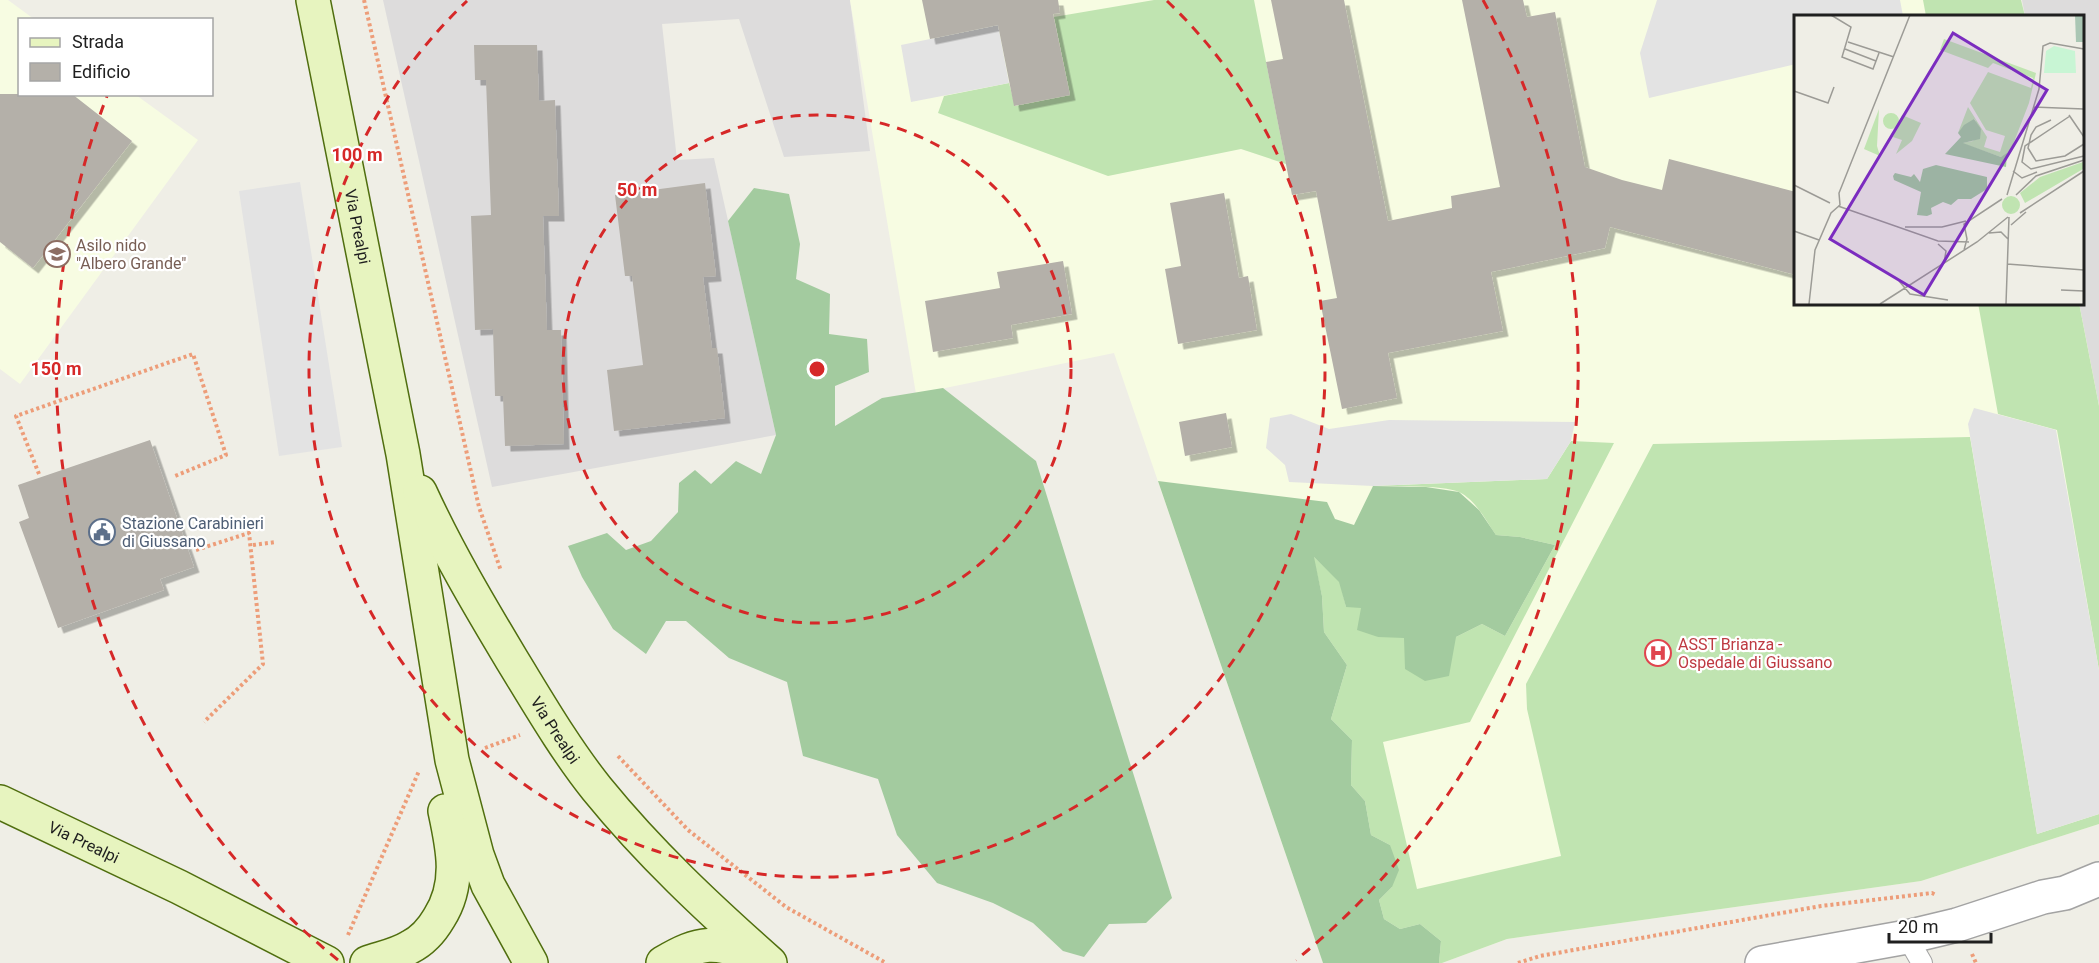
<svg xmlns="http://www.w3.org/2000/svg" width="2099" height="963" font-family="Roboto,sans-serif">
<defs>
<filter id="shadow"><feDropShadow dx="5.5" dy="5.5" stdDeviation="0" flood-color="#0004"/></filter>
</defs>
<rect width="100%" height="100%" fill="#efeee6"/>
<path fill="#dddcdc" d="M 383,0 L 850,0 L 870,151 L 784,157 L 739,19 L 662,24 L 677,160 L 714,158 L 776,435 L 492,487 Z
M 2022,0 L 2099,0 L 2099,406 L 2079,303 L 2082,303 L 2082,16 L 2025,16 Z"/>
<path fill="#f7fce2" d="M 0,0 L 8,0 L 34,19 L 20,20 L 20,94 L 136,95 L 198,140 L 20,384 L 0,369 Z
M 850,0 L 2021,0 L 2025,16 L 1796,16 L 1796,303 L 2079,303 L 2099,406 L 2099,824 L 1921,881 L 1507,939 L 1442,963 L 1323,963 L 1114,353 L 916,394 Z"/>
<path fill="#c0e4b1" d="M 1154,0 L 1254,0 L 1286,164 L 1241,149 L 1108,176 L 938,113 L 944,96 L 1009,83 L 1015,106 L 1070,95 L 1054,17 Z
M 1923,0 L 2021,0 L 2025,16 L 1926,16 Z
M 1978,303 L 2079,303 L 2099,406 L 2099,670 L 2057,430 L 1998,414 Z
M 1970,437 L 2037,834 L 2099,814 L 2099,824 L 1921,881 L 1507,939 L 1442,963 L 1439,963 L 1441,941 L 1420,924 L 1400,929 L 1384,919 L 1379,900 L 1392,887 L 1390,845 L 1371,835 L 1365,801 L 1351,785 L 1352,740 L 1331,719 L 1347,665 L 1324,632 L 1322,596 L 1313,556 L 1340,582 L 1346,607 L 1361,607 L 1378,637 L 1456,637 L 1482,624 L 1505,636 L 1555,545 L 1520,537 L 1496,535 C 1486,521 1476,500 1459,492 C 1444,485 1392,486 1373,486 L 1547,479 L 1571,441 L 1614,443 L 1470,722 L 1383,742 L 1417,889 L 1561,856 L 1527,709 L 1526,684 L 1653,444 Z"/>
<path fill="#a3cb9f" d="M 754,188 L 789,194 L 800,244 L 796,279 L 830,294 L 829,334 L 867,339 L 869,372 L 835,386 L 835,426 L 882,398 L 943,388 L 1036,461 L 1172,898 L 1146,923 L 1109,924 L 1084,957 L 1063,951 L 1033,923 L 993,903 L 937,883 L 897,835 L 878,779 L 803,756 L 787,682 L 729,658 L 686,621 L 666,621 L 646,654 L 613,629 L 582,577 L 568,546 L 607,533 L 626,550 L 651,541 L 678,512 L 679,483 L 695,470 L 711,484 L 736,461 L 761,474 L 776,435 L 728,221 Z
M 1158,481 L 1327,502 L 1335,519 L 1354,525 L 1373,486 L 1426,487 L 1459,492 L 1479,510 L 1496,535 L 1520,537 L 1555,545 L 1505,636 L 1482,624 L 1456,637 L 1449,676 L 1425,681 L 1405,669 L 1404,638 L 1378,637 L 1357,630 L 1361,608 L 1346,607 L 1339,582 L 1314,557 L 1322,596 L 1324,632 L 1347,665 L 1331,719 L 1352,740 L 1351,785 L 1365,801 L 1371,835 L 1390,845 L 1399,870 L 1392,887 L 1379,900 L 1384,919 L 1400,929 L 1420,924 L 1441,941 L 1439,963 L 1323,963 Z"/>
<path fill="#e3e3e3" d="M 1657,0 L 1900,0 L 1903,16 L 1796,16 L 1796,64 L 1649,98 L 1640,53 Z
M 998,25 L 1009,83 L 911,102 L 901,45 Z
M 300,182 L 342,447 L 279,456 L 239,191 Z
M 1974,408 L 2056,430 L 2099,670 L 2099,814 L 2037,834 L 1968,424 Z
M 1291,414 L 1329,429 L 1389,420 L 1575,422 L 1571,441 L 1547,479 L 1373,486 L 1289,482 L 1285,465 L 1266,448 L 1270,418 Z"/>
<path fill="#b4b0a9" filter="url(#shadow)" d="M 922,0 L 1058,0 L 1060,13 L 1053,14 L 1070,95 L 1014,106 L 998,25 L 930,39 Z
M 1271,0 L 1344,0 L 1388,221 L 1452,208 L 1451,196 L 1500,187 L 1462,0 L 1523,0 L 1527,17 L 1555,12 L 1585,167 L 1622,180 L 1662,190 L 1669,159 L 1796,192 L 1796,275 L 1610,227 L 1605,248 L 1491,272 L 1503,331 L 1388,353 L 1397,398 L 1342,409 L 1320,301 L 1337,298 L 1316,191 L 1292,195 L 1266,62 L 1283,59 Z
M 474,45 L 537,45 L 539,101 L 555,100 L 559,216 L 543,216 L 547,330 L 561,330 L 564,444 L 505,446 L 503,396 L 495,396 L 493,329 L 475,330 L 471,216 L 491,215 L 486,80 L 475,80 Z
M 0,94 L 72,94 L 132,141 L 33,268 L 0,242 Z
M 705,183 L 716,276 L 703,277 L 712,348 L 717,348 L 725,418 L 614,431 L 607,370 L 643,365 L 632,276 L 625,276 L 615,195 Z
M 1224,193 L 1239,278 L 1248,276 L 1257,330 L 1178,344 L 1165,269 L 1181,266 L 1170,203 Z
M 1063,261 L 1072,314 L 1011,325 L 1013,338 L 933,352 L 925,301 L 1000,288 L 997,272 Z
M 1226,413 L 1232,447 L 1185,456 L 1179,422 Z
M 150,440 L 194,567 L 160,579 L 164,590 L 58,628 L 19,522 L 29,518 L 18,485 Z"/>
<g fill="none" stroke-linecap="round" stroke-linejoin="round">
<defs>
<path id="lane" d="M 1907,937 L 1922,963"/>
<path id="street" d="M 1762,963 L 1907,937 L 1957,925 L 2043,897 L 2065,893 L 2099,879"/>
<g id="secondary">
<path id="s1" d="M 313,0 L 403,454 L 452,760 L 477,855 L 488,885 L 531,963"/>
<path id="s2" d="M 420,492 C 447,551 479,605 512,660 C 539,704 565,749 597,789 C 649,853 709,909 770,963"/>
<path id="s3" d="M 0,802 L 179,887 L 327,963"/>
<path d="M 367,963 C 381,958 397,955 410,947 C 422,941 432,930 439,918 C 461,884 453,848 445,811"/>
<path d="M 663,963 C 700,941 716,940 756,957"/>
</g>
</defs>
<use href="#lane" stroke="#a3a3a3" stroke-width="22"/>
<use href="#street" stroke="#a3a3a3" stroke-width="36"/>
<use href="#secondary" stroke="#506e0f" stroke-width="36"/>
<path stroke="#ed9d79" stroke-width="4" stroke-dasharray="3 3" stroke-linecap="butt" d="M 364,0 L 479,507 L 501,571
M 39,474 L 16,416 L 193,354 L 226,455 L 175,476
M 253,545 L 276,542
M 196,550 L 249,533 L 263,664 L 204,722
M 485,748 L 520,735
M 618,756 L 688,830 L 786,907 L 886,963
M 348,935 L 419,771
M 1972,954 L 1976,963
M 1518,963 L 1540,956 L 1821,906 L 1932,893 L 1936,895"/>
<use href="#lane" stroke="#fff" stroke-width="20"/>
<use href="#street" stroke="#fff" stroke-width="33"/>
<use href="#secondary" stroke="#e7f4bf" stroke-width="33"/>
</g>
<g fill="none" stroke="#d62828" stroke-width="3" stroke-dasharray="10 8">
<circle cx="817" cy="369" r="254"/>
<path d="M1167 1A508 508 0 1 1 467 1"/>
<path d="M338 960A761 761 0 0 1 107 96M1483 0A761 761 0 0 1 1296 960"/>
</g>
<defs>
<symbol id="school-ring" viewBox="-11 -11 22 22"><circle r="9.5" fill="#fff" stroke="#8d6e63" stroke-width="1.5"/><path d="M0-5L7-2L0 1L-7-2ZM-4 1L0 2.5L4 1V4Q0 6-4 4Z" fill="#8d6e63"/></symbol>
<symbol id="civic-ring" viewBox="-11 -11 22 22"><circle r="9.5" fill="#fff" stroke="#5c6f8a" stroke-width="1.5"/><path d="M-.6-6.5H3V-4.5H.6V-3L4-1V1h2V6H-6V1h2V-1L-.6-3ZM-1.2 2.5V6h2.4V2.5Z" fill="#5c6f8a"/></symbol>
<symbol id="hospital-ring" viewBox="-11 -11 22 22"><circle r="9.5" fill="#fff" stroke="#e0444e" stroke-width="1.5"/><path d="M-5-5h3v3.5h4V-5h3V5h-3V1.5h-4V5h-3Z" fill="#e0444e"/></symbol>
</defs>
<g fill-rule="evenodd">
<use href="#school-ring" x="42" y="239" width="30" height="30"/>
<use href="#civic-ring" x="87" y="517" width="30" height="30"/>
<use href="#hospital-ring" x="1643" y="638" width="30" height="30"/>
</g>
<g text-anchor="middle" stroke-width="4.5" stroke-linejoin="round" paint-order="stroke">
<g font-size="16" fill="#1f1f1f" stroke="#fff">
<text dy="6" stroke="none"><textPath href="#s1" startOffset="231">Via Prealpi</textPath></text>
<text dy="6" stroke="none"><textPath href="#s2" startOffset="274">Via Prealpi</textPath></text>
<text dy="6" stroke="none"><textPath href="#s3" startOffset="93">Via Prealpi</textPath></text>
</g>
<g font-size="16" fill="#785e54" stroke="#fff" text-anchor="start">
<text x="76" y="251">Asilo nido<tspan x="76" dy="18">"Albero Grande"</tspan></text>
</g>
<g font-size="16" fill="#4e5e75" stroke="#fff" text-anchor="start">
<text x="122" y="529">Stazione Carabinieri<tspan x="122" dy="18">di Giussano</tspan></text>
</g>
<g font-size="16" fill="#be3a42" stroke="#fff" text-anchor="start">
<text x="1678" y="650">ASST Brianza -<tspan x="1678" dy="18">Ospedale di Giussano</tspan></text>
</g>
</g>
<g transform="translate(1794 15)">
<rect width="290" height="290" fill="#efeee6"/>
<path d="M 150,24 L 242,58 L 235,88 L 215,140 L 207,142 L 167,128 L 179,126 L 184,119 L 181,104 L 164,118 L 174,92 L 193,122 L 190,132 L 206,137 L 211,121 L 192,115 L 176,88 L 194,57 L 237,73 L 239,63 L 199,48 L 194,53 L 146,35 ZM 85,94 L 83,131 L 86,141 L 70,134 ZM89 106a8 8 0 1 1 16 0a8 8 0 1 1-16 0ZM 108,100 L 127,108 L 118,126 L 102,139 L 108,125 L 99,122 ZM 289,147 L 289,154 L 231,188 L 226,178 L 246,162 ZM208 190a9 9 0 1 1 18 0a9 9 0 1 1-18 0Z" fill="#c0e4b1"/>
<path d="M 180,104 L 187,114 L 186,124 L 169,128 L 207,142 L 213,138 L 212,152 L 151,139 L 167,122 L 164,118 L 170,110 ZM 142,150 L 193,162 L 193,174 L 177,184 L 164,184 L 157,190 L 149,187 L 137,193 L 138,199 L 133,201 L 123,200 L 127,177 L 100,165 L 99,161 L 101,158 L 117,162 L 120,159 L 126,167 L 129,154 Z" fill="#a3cb9f"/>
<path d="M 281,0 L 289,0 L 289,27 L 282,27 Z" fill="#aac6b4"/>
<path d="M 260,31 L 281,36 L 282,58 L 250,58 L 252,36 Z" fill="#c8f5d4"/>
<path fill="none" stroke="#9c9b96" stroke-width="1.5" d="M 37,0 L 57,12 L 48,42 L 79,54 L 85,38M 54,27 L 100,42M 51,34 L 82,46M 0,76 L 34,88 L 40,72M 239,92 L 290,94M 275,100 L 290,122M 276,101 L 231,131 L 228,147 L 237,154 L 290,141M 257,105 L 242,112 L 237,120 L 234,133 L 242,146 L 271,141 L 290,129M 219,156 L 228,163 L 243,157M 0,170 L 36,188M 213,180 L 245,74 L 249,31 L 256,28 L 290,34M 222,180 L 242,161 L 290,145M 44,191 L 144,226 L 175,227M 226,198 L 290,156M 217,210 L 232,197M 111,212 L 148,212 L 172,206M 0,216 L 25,225M 195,218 L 207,217 L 214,224M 144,229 L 152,236 L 150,248M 170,235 L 173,224 L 170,209 L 208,184M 213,249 L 290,255M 105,266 L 116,279 L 154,285M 267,275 L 290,276M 15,289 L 21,235 L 37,198 L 46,190 L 45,178 L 116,0M 86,289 L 183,227 L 214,202M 212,289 L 215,202"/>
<path fill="#7b2cbf" fill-opacity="0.15" stroke="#7b2cbf" stroke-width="3" d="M 159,18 L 253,75 L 130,280 L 36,224 Z"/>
<rect width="290" height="290" fill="none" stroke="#1f1f1f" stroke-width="3"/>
</g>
<circle cx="817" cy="369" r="9" fill="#d62828" stroke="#fff" stroke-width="3"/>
<g font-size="18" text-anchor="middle" font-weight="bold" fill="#d62828" stroke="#fff" stroke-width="4.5" stroke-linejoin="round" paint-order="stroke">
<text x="357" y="161">100 m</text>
<text x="637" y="196">50 m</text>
<text x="56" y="375">150 m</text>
</g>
<rect x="18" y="18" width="195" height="78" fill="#ffffff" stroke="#a5a5a5" stroke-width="1.5"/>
<rect x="30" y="38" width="30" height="9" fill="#e7f4bf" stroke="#a5a5a5" stroke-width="1.5"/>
<text x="72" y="48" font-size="18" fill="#1f1f1f">Strada</text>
<rect x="30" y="63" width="30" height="18" fill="#b4b0a9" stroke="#a5a5a5" stroke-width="1.5"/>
<text x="72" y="78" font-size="18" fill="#1f1f1f">Edificio</text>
<path d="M1889 933v9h102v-9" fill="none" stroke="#1f1f1f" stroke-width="3"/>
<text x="1898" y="933" font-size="18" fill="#1f1f1f" stroke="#ffffff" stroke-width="4.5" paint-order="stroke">20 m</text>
</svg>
